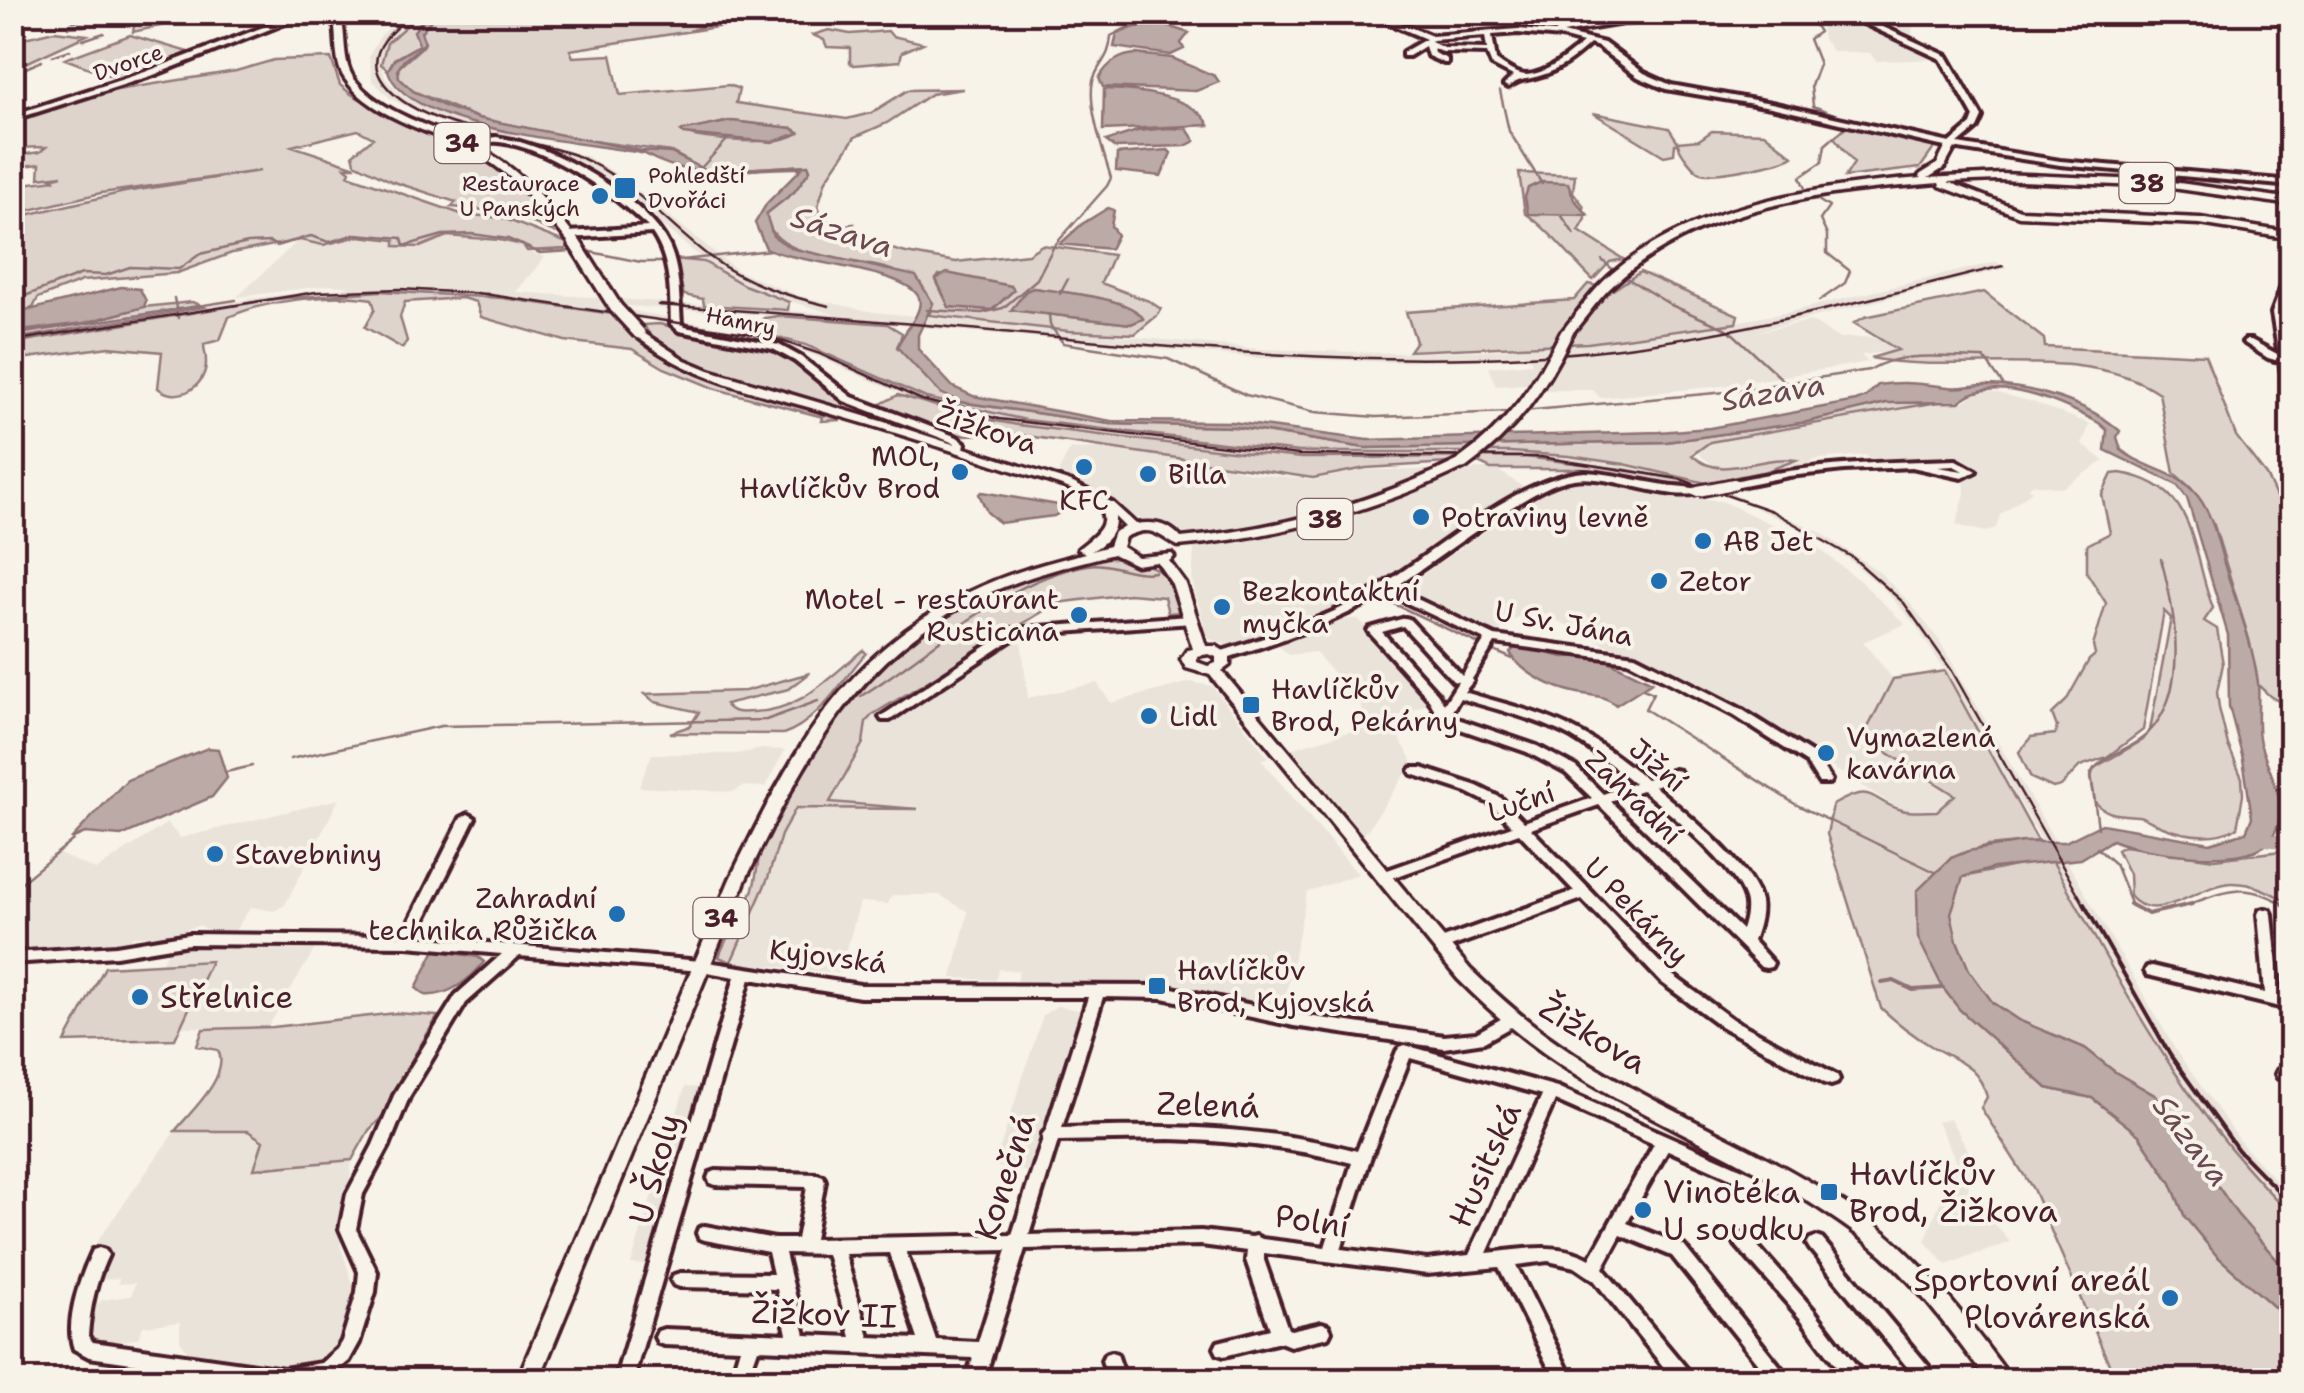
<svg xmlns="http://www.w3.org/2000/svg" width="2304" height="1393" font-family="'Shantell Sans',sans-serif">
<rect width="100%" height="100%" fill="#f7f3e8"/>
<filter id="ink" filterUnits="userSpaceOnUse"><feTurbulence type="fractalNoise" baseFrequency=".01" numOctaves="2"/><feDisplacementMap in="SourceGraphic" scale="20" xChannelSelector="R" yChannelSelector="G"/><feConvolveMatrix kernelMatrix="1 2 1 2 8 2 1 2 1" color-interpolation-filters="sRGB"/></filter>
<g filter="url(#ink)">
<path fill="#eae3da" d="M 408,12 L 420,13 L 392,35 L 381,60 L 385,78 L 403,96 L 437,113 L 586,156 L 618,175 L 738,271 L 799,296 L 873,312 L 1259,349 L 1394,353 L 1495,350 L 1677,333 L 1789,312 L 1996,262 L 2007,268 L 1755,332 L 1811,321 L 1838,338 L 1868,337 L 1897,342 L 1899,351 L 1861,355 L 1868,362 L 1732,385 L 1600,398 L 1593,390 L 1530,390 L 1527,384 L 1496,386 L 1489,367 L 1532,363 L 1530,358 L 1395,362 L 1257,358 L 865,322 L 596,304 L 790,340 L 926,398 L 1001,416 L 1299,452 L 1510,452 L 1598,460 L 1706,483 L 1817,530 L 1878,571 L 1910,603 L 1939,640 L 2178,1054 L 2246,1149 L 2291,1196 L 2291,1214 L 2231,1152 L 2184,1090 L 1945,671 L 1914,623 L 1882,587 L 1847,558 L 1809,533 L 1745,503 L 1678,481 L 1569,462 L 1511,458 L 1298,458 L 997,422 L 919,402 L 816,356 L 764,338 L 502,298 L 380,291 L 315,294 L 13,343 L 13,339 L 256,298 L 352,287 L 331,285 L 237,297 L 300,239 L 323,245 L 359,236 L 396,240 L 395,246 L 420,247 L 447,236 L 523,245 L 527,251 L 545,257 L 516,292 L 834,314 L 765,294 L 715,269 L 605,179 L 574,160 L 435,120 L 391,99 L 372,80 L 369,56 L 381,35 Z
M 1819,13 L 1907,13 L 1913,17 L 1912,41 L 1947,59 L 1876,61 L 1870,53 L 1832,51 L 1823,39 Z
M 1990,391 L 2033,402 L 2090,424 L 2082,444 L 2104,461 L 2062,488 L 2032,484 L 2027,488 L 2032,491 L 2000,515 L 1996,528 L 1985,532 L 1956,525 L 1965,493 L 1964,477 L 1972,475 L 1977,468 L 1970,462 L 1872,463 L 1867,455 L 1819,459 L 1810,461 L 1811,464 L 1734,481 L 1682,441 L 1915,404 L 1963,402 L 1975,394 Z
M 1101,448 L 1187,457 L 1251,473 L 1314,480 L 1364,470 L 1496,469 L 1525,488 L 1350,603 L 1305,624 L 1244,644 L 1226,645 L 1208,638 L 1192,581 L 1194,551 L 1186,535 L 1166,524 L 1144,522 L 1127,513 L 1112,499 L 1060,476 L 1059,470 L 1070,449 Z
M 1585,478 L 1724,502 L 1812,543 L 1861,582 L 1905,624 L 1863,642 L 1893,679 L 1864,737 L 1955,794 L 1937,811 L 1901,810 L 1739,709 L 1531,608 L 1494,634 L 1400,590 L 1547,488 Z
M 1347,619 L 1358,619 L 1370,630 L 1432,702 L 1390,720 L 1413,763 L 1363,836 L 1290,749 L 1369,726 L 1362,717 L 1361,705 L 1315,652 L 1288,655 L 1279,645 Z
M 1003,637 L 1021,639 L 1028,698 L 1097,683 L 1111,703 L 1190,682 L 1212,686 L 1268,757 L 1261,760 L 1358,874 L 1307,892 L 1283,1010 L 1159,984 L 1016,986 L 1019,971 L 999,969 L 995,980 L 952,978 L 968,912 L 940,895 L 892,895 L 888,904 L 860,902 L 840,973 L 731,962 L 768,878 L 781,835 L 796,808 L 918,807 L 830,803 L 863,743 L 866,722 L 872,715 Z
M 763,749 L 785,750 L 765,787 L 743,786 L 733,792 L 639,787 L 652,754 L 737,754 Z
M 339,799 L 285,905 L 274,911 L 251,907 L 234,932 L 208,931 L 200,925 L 168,935 L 133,936 L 128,943 L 113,949 L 13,955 L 13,891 L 59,854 L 96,870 L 167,823 L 180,838 Z
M 319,942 L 268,1027 L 180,1027 L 210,961 L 162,963 L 170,944 Z
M 1057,1006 L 1084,1011 L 1030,1172 L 994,1166 L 1043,1015 Z
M 685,1087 L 705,1088 L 652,1265 L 631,1264 Z
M 1950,1119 L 1973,1158 L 1968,1191 L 2010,1242 L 1946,1265 L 1925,1241 L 1956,1160 L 1937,1122 Z
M 175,1131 L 248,1131 L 264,1141 L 255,1169 L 352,1160 L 344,1234 L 340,1244 L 355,1291 L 359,1291 L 344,1344 L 332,1361 L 296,1373 L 193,1360 L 180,1340 L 180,1322 L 143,1326 L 139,1337 L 130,1340 L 103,1343 L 90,1337 L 94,1307 L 102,1300 L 131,1296 L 135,1283 L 118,1284 L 119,1278 L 100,1280 L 109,1252 L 92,1249 Z"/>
<path fill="#ded4cc" stroke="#947a7c" stroke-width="2.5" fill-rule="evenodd" d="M 66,13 L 219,13 L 133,32 L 135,20 L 73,21 Z
M 420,13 L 430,13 L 416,27 L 419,45 L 394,59 L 388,70 L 381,64 L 387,43 Z
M 437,13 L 729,13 L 726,17 L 689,31 L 806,13 L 570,50 L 573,57 L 611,55 L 620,95 L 729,85 L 739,89 L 736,103 L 847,119 L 871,113 L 908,90 L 963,89 L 931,94 L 887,123 L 855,137 L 826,180 L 818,206 L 822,216 L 834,226 L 854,224 L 852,234 L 879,239 L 888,248 L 906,253 L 956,262 L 1028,254 L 1042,245 L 1113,255 L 1101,283 L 1149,301 L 1161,309 L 1159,314 L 1135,334 L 1069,331 L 929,315 L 933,303 C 920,292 904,274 888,269 C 853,258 769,260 766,214 L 794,192 L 810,170 L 808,165 L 707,171 L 671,152 L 579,139 L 478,118 L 413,91 L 399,78 L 398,68 L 424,45 L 420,32 ZM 729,121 L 792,128 L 799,132 C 783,147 701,141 682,132 ZM 939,275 L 1012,292 L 992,310 L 949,307 L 936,280 ZM 1033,288 C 1060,293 1128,296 1143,318 L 1131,324 L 1012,310 L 1026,291 Z
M 829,30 L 850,34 L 888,31 L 892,36 L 923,43 L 902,52 L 900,61 L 854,65 L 850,63 L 850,48 L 827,47 L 824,40 L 813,35 Z
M 54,31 L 87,35 L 13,69 L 12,41 Z
M 130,35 L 195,54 L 121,80 L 65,59 Z
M 331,58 L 340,85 L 351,94 C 421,135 515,155 554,232 L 507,212 L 451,207 L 456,202 L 391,181 L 355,163 L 353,154 L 373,138 L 358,130 L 292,146 L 356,167 L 345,167 L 350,171 L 348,175 L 461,214 L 503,218 L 567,243 L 566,249 L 527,251 L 523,245 L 499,240 L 447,236 L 420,247 L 395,246 L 395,240 L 359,236 L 323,245 L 300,240 L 232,253 L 177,273 L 82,281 L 38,298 L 33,308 L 13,314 L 13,218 L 125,192 L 260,171 L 101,193 L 13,214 L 13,185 L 56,180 L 51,178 L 62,175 L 39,178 L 40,164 L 15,167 L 13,156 L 40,152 L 46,147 L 13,148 L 13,119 L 98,93 L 236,71 L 274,60 Z
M 1593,113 L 1669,128 L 1678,142 L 1699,140 L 1712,131 L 1764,133 L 1793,156 C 1782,164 1712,177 1701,173 C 1694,170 1680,152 1678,144 L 1675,144 L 1674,154 L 1664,156 Z
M 1849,126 L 1930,144 L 1935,147 L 1920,168 L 1845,177 L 1854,163 L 1834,137 Z
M 1519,173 L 1575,175 L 1573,192 L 1583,205 L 1586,219 L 1579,231 L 1623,259 L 1610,262 L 1593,280 C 1570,258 1551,231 1525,213 Z
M 674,259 L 704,262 L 744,285 L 789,302 L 788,310 L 704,305 L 703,299 L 684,295 Z
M 1640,272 L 1738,315 L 1736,323 L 1588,343 L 1409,351 L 1416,341 L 1406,312 L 1574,300 L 1588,284 L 1613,290 Z
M 380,291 L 502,298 L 613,314 L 642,343 L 686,369 L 841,420 L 822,421 L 823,417 L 716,389 L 664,368 L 632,349 L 565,341 L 481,317 L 476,302 L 462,298 L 405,302 L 400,317 L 407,341 L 402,348 L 365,327 L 375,309 L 372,299 C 335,292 262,301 229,317 L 220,340 L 204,344 C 204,350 206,355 206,361 C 207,387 178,404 158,388 L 162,352 L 109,347 L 13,360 L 13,343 L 274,299 Z
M 1984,292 L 2044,339 L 2045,347 L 2205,355 L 2236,436 L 2266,475 L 2291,529 L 2291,707 L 2271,697 L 2258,685 L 2249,639 L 2214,525 L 2191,488 L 2174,473 L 2159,393 C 2085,342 1958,376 1871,358 L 1898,350 L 1854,323 L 1865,317 Z
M 192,302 L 204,307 L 13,339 L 13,332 L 84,323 L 144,307 Z
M 779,316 L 887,324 L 902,333 L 898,347 L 940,393 L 960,402 L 1110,424 L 1235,427 L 1365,448 L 1666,442 L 1807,422 L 1886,403 L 1938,402 L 1710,442 L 1692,455 C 1721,483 1761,454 1796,460 L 1767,471 L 1706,483 L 1624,464 L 1569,456 L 1510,452 L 1299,452 L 1026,420 L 926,398 L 806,345 L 749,330 L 764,318 Z
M 659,324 L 775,349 L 834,395 L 872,412 L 862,414 C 817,402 661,368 644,325 Z
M 898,395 L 974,417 L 1018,425 L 1240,452 L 1302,458 L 1525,457 L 1622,469 L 1681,480 L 1692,485 L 1670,487 L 1582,469 L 1491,469 L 1478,463 L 1482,461 L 1366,468 L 1313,478 L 1013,434 L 960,435 L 875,407 Z
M 2120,473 C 2198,485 2190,547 2213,608 L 2204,621 L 2217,629 L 2223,664 L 2217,692 L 2219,708 L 2228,745 L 2242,778 L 2243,795 L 2237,828 C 2213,840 2185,836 2160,826 C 2152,823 2146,817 2138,816 C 2120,814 2109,817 2095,802 L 2091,777 L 2094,768 L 2143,740 L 2150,730 L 2171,618 L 2164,611 L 2143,730 L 2107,757 L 2080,766 L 2061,786 L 2053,788 L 2031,778 L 2019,752 L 2031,737 L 2055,734 L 2057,727 L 2052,714 L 2066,701 L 2089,660 L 2095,655 L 2093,646 L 2106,603 L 2087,573 L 2087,545 L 2110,533 L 2102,495 L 2112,474 Z
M 1101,557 C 1148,561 1169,564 1180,612 L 1168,613 L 1164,597 L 1129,594 L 1057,603 L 872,715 L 866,722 L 863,743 L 830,802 L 918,809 L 796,808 L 781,835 L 768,878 L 731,962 L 719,957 C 727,933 744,912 753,889 C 758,873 757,853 765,837 C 833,692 934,580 1101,557 Z
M 863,650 L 866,653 C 842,680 818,723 783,734 L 670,733 L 690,726 L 699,712 L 655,702 L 645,694 L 745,691 L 810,673 L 789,689 L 725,704 C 732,714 741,713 753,712 C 801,711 828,678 863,650 Z
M 1945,671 L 2038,841 L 1988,846 L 1951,858 L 1943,988 L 1960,1010 L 2047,1088 L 2092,1098 L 2139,1135 L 2171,1183 L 2185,1217 L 2217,1256 L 2291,1322 L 2291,1380 L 2116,1380 L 2033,1189 L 1981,1108 L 1987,1097 C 1979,1066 1957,1061 1931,1046 C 1913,1035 1897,1023 1881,1008 L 1827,834 L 1833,805 C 1875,781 1869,801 1902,810 C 1912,813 1926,811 1937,811 L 1955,795 L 1863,737 L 1893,679 Z
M 2124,846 L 2214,859 L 2291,850 L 2291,904 C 2272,893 2255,883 2232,883 C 2201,883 2155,928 2130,896 L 2129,874 L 2117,850 Z
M 2039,861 L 2053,862 C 2124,989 2185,1112 2291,1214 L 2291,1276 L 2237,1214 L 2156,1096 L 2115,1072 L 2085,1048 L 2018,1020 L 1993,1003 L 1969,971 L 1957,941 L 1950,913 L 1963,877 Z
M 211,961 L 175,1039 L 65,1042 L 105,967 Z
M 396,1013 L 438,1016 L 392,1093 L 386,1113 L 369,1130 L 352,1160 L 254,1169 L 263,1141 L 248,1131 L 175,1131 C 190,1112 231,1076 218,1050 L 197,1046 L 203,1029 L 273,1027 Z"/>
<path fill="#bcaaa7" stroke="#8e7275" stroke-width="2.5" d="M 430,13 L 437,13 L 421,32 L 425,43 L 404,60 L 398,69 L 399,78 L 413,91 L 446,107 L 478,118 L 642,151 L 671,153 L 707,171 L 808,165 L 810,170 L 794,192 L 766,214 L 773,236 L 791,248 L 916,276 L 933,303 L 918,335 L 918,349 L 953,387 L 973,396 L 1111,421 L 1232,422 L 1367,440 L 1659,432 L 1710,428 L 1856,401 L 1866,397 L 1878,385 C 1906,381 1921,384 1948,387 C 1961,389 1975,384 1988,385 C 2030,386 2088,402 2120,431 L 2117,437 L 2121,450 C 2148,472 2181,469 2202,502 C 2216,524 2219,549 2227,573 C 2239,609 2253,645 2258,683 C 2260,702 2255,724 2260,743 C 2269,774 2292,805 2272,838 C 2252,870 2141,853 2112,840 L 2081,859 L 1994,868 L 1963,877 L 1951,913 L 1957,941 L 1969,970 L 1993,1003 L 2018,1020 L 2085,1048 L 2115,1072 L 2156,1096 L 2237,1214 L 2291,1276 L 2291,1322 L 2217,1256 L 2185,1217 L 2171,1183 L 2139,1135 L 2092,1098 L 2047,1088 L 1960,1010 L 1943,988 L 1918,938 L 1917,891 L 1951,858 L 1968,851 L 2023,842 L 2065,842 L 2102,824 L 2210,843 L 2246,832 L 2252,817 L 2243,759 L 2229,706 L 2228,635 L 2187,498 L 2177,485 L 2105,450 L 2107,430 L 2099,423 C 2064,404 1993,371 1959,402 L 1886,403 L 1807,422 L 1666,442 L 1365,448 L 1235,427 L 1110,424 L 960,402 L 940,393 L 897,347 C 902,334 924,312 919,298 C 908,269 794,263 766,248 L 755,223 L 767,203 L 802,168 C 747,166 695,184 645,154 C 590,142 404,131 388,70 L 394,60 L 419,45 L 414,31 Z
M 1164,25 L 1189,33 L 1181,43 L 1184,49 L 1171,55 L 1114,47 L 1117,34 L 1135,27 Z
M 1136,54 L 1172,58 L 1215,76 L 1219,82 L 1196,91 L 1103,87 L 1099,78 C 1108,63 1119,55 1136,54 Z
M 1104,89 C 1134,90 1194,95 1209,125 L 1103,130 Z
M 732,121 L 792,128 L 799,133 L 772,142 L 683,134 L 681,131 Z
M 1168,128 L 1187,129 L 1195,141 L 1185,146 L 1115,148 L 1106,141 L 1137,131 Z
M 1168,150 L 1171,153 L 1161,176 L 1116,171 L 1117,154 Z
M 1541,182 L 1568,183 L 1574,199 L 1588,215 L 1528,214 L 1525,197 L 1528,188 Z
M 1108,208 L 1114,210 L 1111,226 L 1117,235 L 1110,249 L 1060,244 L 1082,224 Z
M 947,273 L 1011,286 L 1014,290 L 992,310 L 949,307 L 936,279 Z
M 121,287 L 140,289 L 146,301 L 144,307 L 84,323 L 13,332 L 13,314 Z
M 1033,288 C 1059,292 1132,297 1143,319 L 1131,324 L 1011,310 L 1026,291 Z
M 982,492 L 1070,507 L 1054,516 L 1000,523 L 987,512 L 979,494 Z
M 1516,646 L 1563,657 L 1598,656 L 1652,682 L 1616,705 C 1605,695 1592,696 1578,693 C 1554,688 1523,675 1510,653 Z
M 208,748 L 218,749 L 227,778 L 212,797 L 121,836 L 85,833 L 71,839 L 127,780 Z
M 435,950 L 478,957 L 484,962 C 470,980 448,997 425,995 L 416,988 Z"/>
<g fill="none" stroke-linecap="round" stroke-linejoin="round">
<path stroke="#8e7275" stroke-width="2.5" d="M 1814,24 L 1819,32 L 1809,39 L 1819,64 L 1811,86 L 1813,106 L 1852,121
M 68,27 L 85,26
M 12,38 L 26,35
M 83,40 L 104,33
M 52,56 L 70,50
M 12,74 L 42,61
M 1500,91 L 1509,131 L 1542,184
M 699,170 L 729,138
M 1562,216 L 1574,234
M 586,251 L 641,262 L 666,262
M 1602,260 L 1618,274
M 674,261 L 770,250
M 1625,277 L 1671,305 L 1729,330 L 1784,381
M 1060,294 L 1068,279
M 174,298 L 178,318
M 12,301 L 82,274 L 106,275 L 130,267 L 179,269 L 200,254 L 248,243 L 270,242 L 276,246 L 311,236 L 329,242 L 356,234 L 402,238 L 404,246 L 443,235 L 472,234 L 508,239 L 540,253 L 573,251
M 1819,301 L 1845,283 L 1850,271 L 1827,253 L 1827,235 L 1820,220 L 1829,207 L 1807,193 L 1800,177 L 1822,162 L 1825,145 L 1847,126
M 927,310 L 982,313 L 1003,308 L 1037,279 L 1054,246 L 1107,186 L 1111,178 C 1104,154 1087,105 1093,81 C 1098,63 1110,59 1111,36 L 1145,18
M 1049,314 L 1050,325 L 1063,343 L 1168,359 L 1246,395 L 1315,412 L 1376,417 L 1510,412
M 12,335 L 236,300
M 1523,411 L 1726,392 L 1869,370 C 1902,350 1946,358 1984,358 L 2004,386
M 1388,601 L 1481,645
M 1489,649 L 1513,659
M 1643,689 L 1653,693 L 1645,709 L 1795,804 L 1935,872
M 861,696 C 933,652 1001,581 1087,565 C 1110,561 1131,576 1155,572
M 290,759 L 441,726 L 766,720 L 818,701
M 226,772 L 252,766
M 2098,828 L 2091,773 C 2104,753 2132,750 2148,733 C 2190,691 2175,610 2161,559
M 2097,848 L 2115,864 L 2132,906
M 12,890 L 73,840
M 2185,906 C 2228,890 2246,881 2287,906"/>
<path stroke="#8e7275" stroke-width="4" d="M 2130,904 L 2148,914 L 2192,904
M 2283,904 L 2292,909
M 1882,983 L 1894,981 L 1913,990 L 1943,988"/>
<path fill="#bcaaa7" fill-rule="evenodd" d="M 2261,833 L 2292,837 L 2292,850 L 2254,844 L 2251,839 L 2254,834 Z"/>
<defs>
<path id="minor" d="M 303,12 L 313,12 L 151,76 L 12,120 L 12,115 L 145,72 Z
M 1363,12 L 1373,12 L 1432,36 L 1518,29 L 1555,32 L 1558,30 L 1623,19 L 1735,12 L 1782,12 L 1623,23 L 1563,33 L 1604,43 L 1644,73 L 1671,85 L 1771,103 L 1950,143 L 1971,125 L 1974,117 L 1941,59 L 1840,12 L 1850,12 L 1947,56 L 1982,117 L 1977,128 L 1958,144 L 2060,161 L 2292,181 L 2292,186 L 2060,165 L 1940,146 L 1771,107 L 1666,89 L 1638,77 L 1598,47 L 1590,44 C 1575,58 1558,71 1539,76 C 1523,81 1523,77 1508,87 L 1504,85 L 1513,76 L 1492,65 L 1487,53 L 1443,52 L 1433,49 L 1434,53 L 1447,59 L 1447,63 L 1444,63 L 1428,56 L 1425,46 L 1409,56 L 1403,56 L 1403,52 L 1426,39 ZM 1518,33 L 1561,37 L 1583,43 C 1569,55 1546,75 1525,75 C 1515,74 1504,66 1496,60 L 1492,35 ZM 1485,36 L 1487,49 L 1444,48 L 1431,42 L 1433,40 Z
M 2266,12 L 2274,12 L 2292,24 L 2292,30 Z
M 496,137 C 549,143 647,198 669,246 C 680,270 679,298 681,323 L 685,327 L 779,345 L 801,357 L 852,397 L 957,437 L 965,443 L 964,449 L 959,452 L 955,451 L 955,444 L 949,441 L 844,401 L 795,361 L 773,349 L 679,331 L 671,324 C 670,292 671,260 652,233 L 568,238 L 564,235 L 568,232 L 648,227 C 614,194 547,147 499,142 C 488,141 478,144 468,147 L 464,145 L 477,140 Z
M 2292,267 L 2292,284 L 2282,313 L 2289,358 L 2292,359 L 2292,406 L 2287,403 L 2280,361 L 2268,358 L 2243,342 L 2245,340 L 2251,340 L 2279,355 L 2272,313 L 2288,270 Z
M 1956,460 L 1976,471 L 1962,478 L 1912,467 L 1844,470 L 1789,476 L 1734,487 L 1729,484 L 1730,482 C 1805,464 1880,462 1956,460 ZM 1954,466 L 1963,471 L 1938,467 Z
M 1585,472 C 1612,473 1638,481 1665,485 C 1677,487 1692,486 1703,491 C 1676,505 1610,473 1574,479 C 1553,482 1534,494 1517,504 C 1475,530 1436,560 1394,588 L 1495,636 L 1635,655 L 1741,709 L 1816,756 L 1831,780 L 1829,783 L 1819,783 L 1806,762 L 1733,715 L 1628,661 L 1495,643 L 1472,679 L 1473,681 L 1464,692 C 1501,703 1541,712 1575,730 C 1601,743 1624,761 1646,779 L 1674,770 L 1679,771 L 1681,774 L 1679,777 L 1654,786 C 1681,809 1755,868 1760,902 C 1762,915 1757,929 1753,941 L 1773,963 L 1771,967 L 1766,968 L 1761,967 L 1599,805 L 1531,829 L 1671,974 L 1732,1019 L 1837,1075 L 1839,1079 L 1837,1083 L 1831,1085 L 1825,1083 L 1722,1027 L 1661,982 L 1582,899 L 1445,949 L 1435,949 L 1433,945 L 1435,941 L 1574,891 L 1519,833 L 1389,879 L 1379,879 L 1377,876 L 1379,873 L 1512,826 L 1491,804 L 1467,792 L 1412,774 L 1410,771 L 1412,768 L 1422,768 L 1477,786 L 1501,798 L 1524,822 L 1592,798 L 1566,773 L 1527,752 L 1437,721 L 1435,718 L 1437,714 L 1428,698 L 1368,631 L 1370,628 L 1405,618 L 1409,619 L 1462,676 L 1485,640 L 1386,593 C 1337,622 1283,640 1227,658 L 1219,658 L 1217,655 L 1219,652 C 1268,637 1318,622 1364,596 C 1428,560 1513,477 1585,472 ZM 1403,626 L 1453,681 L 1458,682 L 1444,704 L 1437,693 L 1382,632 ZM 1460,698 C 1497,710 1536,718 1571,737 C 1593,750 1614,767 1634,783 L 1603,794 L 1576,767 L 1537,746 L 1449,716 ZM 1642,790 C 1668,811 1737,869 1745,899 C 1748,909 1745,921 1742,930 L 1610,801 Z
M 1189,616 L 1195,620 L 1193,623 L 1019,635 L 890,720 L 882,720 L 880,717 L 1012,629 Z
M 468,814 L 475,818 L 416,937 L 701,961 L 860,985 L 1163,986 L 1294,1014 L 1444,1036 L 1476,1033 L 1506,1016 L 1511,1014 L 1516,1016 L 1519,1020 L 1516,1024 L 1484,1042 L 1444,1048 L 1294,1026 L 1163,998 L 1103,997 L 1062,1128 C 1164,1125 1258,1125 1357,1151 L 1397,1051 L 1400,1047 L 1405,1045 L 1557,1087 L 1768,1180 L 1787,1173 L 1793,1175 L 1795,1180 L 1793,1185 L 1767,1194 L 1668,1150 L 1627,1223 L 1684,1246 L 1791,1380 L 1771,1380 L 1672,1256 L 1621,1235 L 1603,1268 L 1691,1374 L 1694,1380 L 1674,1380 L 1594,1280 L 1575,1267 L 1548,1261 L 1516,1265 L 1573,1380 L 1555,1380 L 1499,1267 L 1427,1274 L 1264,1253 L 1264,1260 L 1288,1329 L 1291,1330 L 1322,1323 L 1328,1325 L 1331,1331 L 1328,1337 L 1290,1346 L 1280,1342 L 1224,1356 L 1218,1354 L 1215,1348 L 1218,1342 L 1270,1329 L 1246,1260 L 1247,1251 L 1201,1245 L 1025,1249 L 984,1380 L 966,1380 L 973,1358 L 758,1349 L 749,1374 L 743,1376 L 737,1374 L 734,1368 L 740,1348 L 664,1345 L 658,1343 L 655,1337 L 658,1331 L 664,1329 L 787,1334 L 777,1289 L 680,1287 L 674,1285 L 671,1280 L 674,1275 L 680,1273 L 773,1274 L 768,1252 L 705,1240 L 699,1238 L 697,1233 L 699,1228 L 705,1226 L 775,1239 L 797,1239 L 807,1187 L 716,1185 L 710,1183 L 708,1178 L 710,1173 L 716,1171 L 817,1174 L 823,1176 L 825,1181 L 814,1239 L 1012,1235 L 1043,1138 L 1042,1135 L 1046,1130 L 1088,997 L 860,997 L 750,979 L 633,1380 L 615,1380 L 735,977 L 701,971 L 519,956 L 466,1003 L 409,1097 L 389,1146 L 363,1194 L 356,1229 L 377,1272 L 375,1292 L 359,1343 L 349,1361 L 331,1376 L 325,1378 L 311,1380 L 252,1380 L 89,1357 L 74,1349 C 64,1322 81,1275 93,1250 L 99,1248 L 105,1250 L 108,1255 C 96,1280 90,1308 88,1336 L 93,1342 L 284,1369 L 321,1363 L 337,1349 L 342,1341 L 357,1292 L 359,1272 L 340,1229 L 347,1194 L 373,1145 L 396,1091 L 456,995 L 502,954 L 407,946 L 189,944 L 116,956 L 12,963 L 12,953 L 116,946 L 189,934 L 402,936 L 461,818 ZM 1410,1058 L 1542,1095 L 1469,1255 L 1427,1260 L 1341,1249 L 1370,1159 ZM 1555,1100 L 1654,1144 L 1590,1259 C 1558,1241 1521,1250 1487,1253 ZM 1169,1139 C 1231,1141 1292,1147 1352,1163 L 1325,1247 L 1262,1239 L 1256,1236 L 1252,1237 L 1201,1231 L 1029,1235 L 1058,1141 ZM 1007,1250 L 978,1342 L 936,1340 L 906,1252 ZM 785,1253 L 827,1254 L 851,1337 L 805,1335 ZM 889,1253 L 918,1339 L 869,1337 L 845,1254 Z
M 2265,909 L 2270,910 L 2272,914 L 2280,997 L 2292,999 L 2292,1010 L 2152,976 L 2147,975 L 2145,971 L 2147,967 L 2152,966 L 2265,993 L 2258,914 L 2260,910 Z
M 2284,1068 L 2292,1070 L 2292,1082 L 2278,1078 L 2276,1074 L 2278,1070 Z
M 2289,1164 L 2292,1165 L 2292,1179 L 2283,1176 L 2281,1171 L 2283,1166 Z
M 1742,1233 L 1748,1235 L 1813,1309 L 1863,1374 L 1866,1380 L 1847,1380 L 1801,1319 L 1736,1245 L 1733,1240 L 1736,1235 Z
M 1816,1237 L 1822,1239 L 1935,1374 L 1938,1380 L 1918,1380 L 1810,1249 L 1807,1244 L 1810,1239 Z
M 1111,1352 L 1117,1354 L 1126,1380 L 1108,1380 L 1102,1360 L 1105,1354 Z"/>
<path id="major" d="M 332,12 L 340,12 C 347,34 341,62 355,80 C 384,118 449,130 490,154 C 526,175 552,208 578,240 L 578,244 L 570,244 C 545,212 519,180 484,158 C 442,133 374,121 345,79 C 332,60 339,34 332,12 Z
M 1951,143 L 1956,146 L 1944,168 L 1928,178 L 2001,174 L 2165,181 L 2292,199 L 2292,205 L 2165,187 L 1998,180 L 1948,182 L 2020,210 L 2200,218 L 2292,233 L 2292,239 L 2200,224 L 2019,216 L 1940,186 L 1939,183 C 1824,192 1696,205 1609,289 C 1595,303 1583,321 1570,336 L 1562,336 L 1560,334 C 1573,318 1585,301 1599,286 C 1677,206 1815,186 1922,178 L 1919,176 L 1921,174 L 1937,164 L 1946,146 Z
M 639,330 L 685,360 L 709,370 L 881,421 L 1071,482 L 1113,503 L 1136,524 C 1154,521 1170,524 1181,538 C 1280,529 1370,504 1459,460 L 1467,460 L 1467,466 C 1375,511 1281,537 1178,546 C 1156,534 1152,524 1125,537 L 1122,547 L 1138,557 L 1172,554 L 1174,557 L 1169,561 L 1186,584 L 1206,646 L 1216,646 L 1230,655 L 1230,665 L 1222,671 L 1470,969 C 1498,996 1526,1021 1558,1043 C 1656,1111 1772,1150 1869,1220 C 1925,1261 1966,1319 2007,1373 L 2010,1380 L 1987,1380 C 1948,1328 1909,1272 1855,1233 C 1758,1161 1643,1122 1544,1053 C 1513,1031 1485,1006 1458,979 L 1210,675 L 1186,668 L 1181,659 L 1187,650 L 1193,649 L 1172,584 L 1157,562 L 1136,565 L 1113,554 C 1069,565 1024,577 982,596 C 858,653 803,762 746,879 L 539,1380 L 517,1380 L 730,879 C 790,756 840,656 969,592 C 1005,574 1046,563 1085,553 L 1078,549 C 1094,536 1116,523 1094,502 C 1079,488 1028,476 1008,469 C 947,449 886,429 825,412 C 757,392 691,381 635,335 L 635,331 ZM 1115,517 L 1125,527 L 1114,532 L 1109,546 L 1091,551 C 1104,544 1116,534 1115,517 ZM 1209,654 L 1216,657 L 1216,663 L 1208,666 L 1197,662 L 1197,656 Z"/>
</defs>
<use href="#minor" stroke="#4a1f2b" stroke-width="8"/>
<use href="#major" stroke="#4a1f2b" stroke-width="7"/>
<use href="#minor" fill="#f7f3e8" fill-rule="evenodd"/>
<use href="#major" fill="#f7f3e8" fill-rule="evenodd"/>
<path stroke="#4a1f2b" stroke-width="2.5" d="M 416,12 C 396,26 364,51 381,79 C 413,131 524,135 577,156 C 629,177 666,224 710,257 C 745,283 787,296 829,306
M 477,293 L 767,336 L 820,354 L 922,400 L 999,419 L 1299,455 L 1541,457 L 1680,479 L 1772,511 L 1852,557 L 1904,603 L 1952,671 L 2085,906
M 658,305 C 751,311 845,318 938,326 C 1144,345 1350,369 1558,354 C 1709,343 1856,302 2003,266
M 12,341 L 316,292 L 400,289 L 488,294"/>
<path stroke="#4a1f2b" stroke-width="4" d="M 2084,904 L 2170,1055 L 2238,1150 L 2292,1205"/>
<defs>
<path id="minor-bridge" d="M 1698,491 L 1734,484"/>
<path id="major-bridge" d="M 574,242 L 616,308 L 639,333
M 1463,463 C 1512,428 1540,387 1566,334"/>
</defs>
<use href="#minor-bridge" stroke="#4a1f2b" stroke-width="16" stroke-linecap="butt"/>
<use href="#major-bridge" stroke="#4a1f2b" stroke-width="18" stroke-linecap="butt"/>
<use href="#minor-bridge" stroke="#f7f3e8" stroke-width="10"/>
<use href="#major-bridge" stroke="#f7f3e8" stroke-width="11"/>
</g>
</g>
<g fill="#1f6fb2" stroke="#f7f3e8" stroke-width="4">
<rect x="613" y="176" width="24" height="24" rx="5"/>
<circle cx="600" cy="196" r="10"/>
<circle cx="1084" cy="467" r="10"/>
<circle cx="960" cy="472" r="10"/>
<circle cx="1148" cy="474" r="10"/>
<circle cx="1421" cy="517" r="10"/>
<circle cx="1703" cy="541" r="10"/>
<circle cx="1659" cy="581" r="10"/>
<circle cx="1222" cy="607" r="10"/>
<circle cx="1079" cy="615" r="10"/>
<rect x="1241" y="695" width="20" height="20" rx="5"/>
<circle cx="1149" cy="716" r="10"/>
<circle cx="1826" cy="753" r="10"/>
<circle cx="215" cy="854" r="10"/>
<circle cx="617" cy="914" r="10"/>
<rect x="1147" y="976" width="20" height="20" rx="5"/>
<circle cx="140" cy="997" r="10"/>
<rect x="1819" y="1182" width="20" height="20" rx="5"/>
<circle cx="1643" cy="1210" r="10"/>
<circle cx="2170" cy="1298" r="10"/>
</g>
<g text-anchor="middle" stroke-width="8" stroke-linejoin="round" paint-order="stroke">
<g font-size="22" fill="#4a1f2b" stroke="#f7f3e8">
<text transform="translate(128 62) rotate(-19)" y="8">Dvorce</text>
<text transform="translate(741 321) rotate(12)" y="8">Hamry</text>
</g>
<g font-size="22" fill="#4a1f2b" stroke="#f7f3e8" text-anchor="start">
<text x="648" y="183">Pohledští<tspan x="648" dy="25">Dvořáci</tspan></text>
<text x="580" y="191" text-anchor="end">Restaurace<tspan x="580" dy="25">U Panských</tspan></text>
</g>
<g fill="#f7f3e8" stroke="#7e5f64" stroke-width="2.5">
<rect x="434.5" y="123" width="55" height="40" rx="8"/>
<rect x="2119.5" y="163" width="55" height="40" rx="8"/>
<rect x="1297.5" y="499" width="55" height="40" rx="8"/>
<rect x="693.5" y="898" width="55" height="40" rx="8"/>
</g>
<g font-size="25" font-weight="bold" fill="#4a1f2b">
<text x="462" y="152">34</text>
<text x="2147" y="192">38</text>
<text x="1325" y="528">38</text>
<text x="721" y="927">34</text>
</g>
<g font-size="28" fill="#4a1f2b" stroke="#f7f3e8">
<text transform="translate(987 429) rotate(18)" y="10">Žižkova</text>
<text transform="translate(1564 623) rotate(11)" y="10">U Sv. Jána</text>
<text transform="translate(1658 765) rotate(41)" y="10">Jižní</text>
<text transform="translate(1634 797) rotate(44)" y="10">Zahradní</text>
<text transform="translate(1521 802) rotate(-19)" y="10">Luční</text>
<text transform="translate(1637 911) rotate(46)" y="10">U Pekárny</text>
<text transform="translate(828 956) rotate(7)" y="10">Kyjovská</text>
</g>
<g font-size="28" fill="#4a1f2b" stroke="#f7f3e8" text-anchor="start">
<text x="940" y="466" text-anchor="end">MOL,<tspan x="940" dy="32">Havlíčkův Brod</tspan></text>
<text x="1168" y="484">Billa</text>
<text x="1084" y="510" text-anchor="middle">KFC</text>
<text x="1441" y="527">Potraviny levně</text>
<text x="1723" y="551">AB Jet</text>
<text x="1679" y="591">Zetor</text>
<text x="1242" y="601">Bezkontaktní<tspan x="1242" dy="32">myčka</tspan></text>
<text x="1059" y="609" text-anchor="end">Motel - restaurant<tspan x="1059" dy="32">Rusticana</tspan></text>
<text x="1271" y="699">Havlíčkův<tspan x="1271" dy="32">Brod, Pekárny</tspan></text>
<text x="1169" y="726">Lidl</text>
<text x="1846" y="747">Vymazlená<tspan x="1846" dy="32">kavárna</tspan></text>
<text x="235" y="864">Stavebniny</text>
<text x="597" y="908" text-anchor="end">Zahradní<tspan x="597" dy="32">technika Růžička</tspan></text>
<text x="1177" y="980">Havlíčkův<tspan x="1177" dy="32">Brod, Kyjovská</tspan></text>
</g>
<g font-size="30" font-style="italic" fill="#6c4950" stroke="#f7f3e8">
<text transform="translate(842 232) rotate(18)" y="10">Sázava</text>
<text transform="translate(1773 393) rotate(-9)" y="10">Sázava</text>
<text transform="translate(2191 1141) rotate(53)" y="10">Sázava</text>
</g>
<g font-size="32" fill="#4a1f2b" stroke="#f7f3e8" text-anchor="start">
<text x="160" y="1008">Střelnice</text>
<text x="1849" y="1185">Havlíčkův<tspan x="1849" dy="37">Brod, Žižkova</tspan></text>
<text x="1663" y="1203">Vinotéka<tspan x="1663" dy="37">U soudku</tspan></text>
<text x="2150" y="1291" text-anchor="end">Sportovní areál<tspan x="2150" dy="37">Plovárenská</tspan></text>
</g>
<g font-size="32" fill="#4a1f2b" stroke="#f7f3e8">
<text transform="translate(1593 1035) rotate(31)" y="11">Žižkova</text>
<text transform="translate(1208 1105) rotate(2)" y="11">Zelená</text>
<text transform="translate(1485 1165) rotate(-66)" y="11">Husitská</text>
<text transform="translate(655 1169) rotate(-74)" y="11">U Školy</text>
<text transform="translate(1005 1177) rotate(-72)" y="11">Konečná</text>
<text transform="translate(1312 1221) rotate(9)" y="11">Polní</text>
<text transform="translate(824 1314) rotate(2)" y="11">Žižkov II</text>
</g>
</g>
<rect width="2304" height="1393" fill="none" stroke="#f7f3e8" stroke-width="50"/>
<rect x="25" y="25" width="2254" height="1343" fill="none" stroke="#4a1f2b" stroke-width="4" filter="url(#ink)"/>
</svg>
